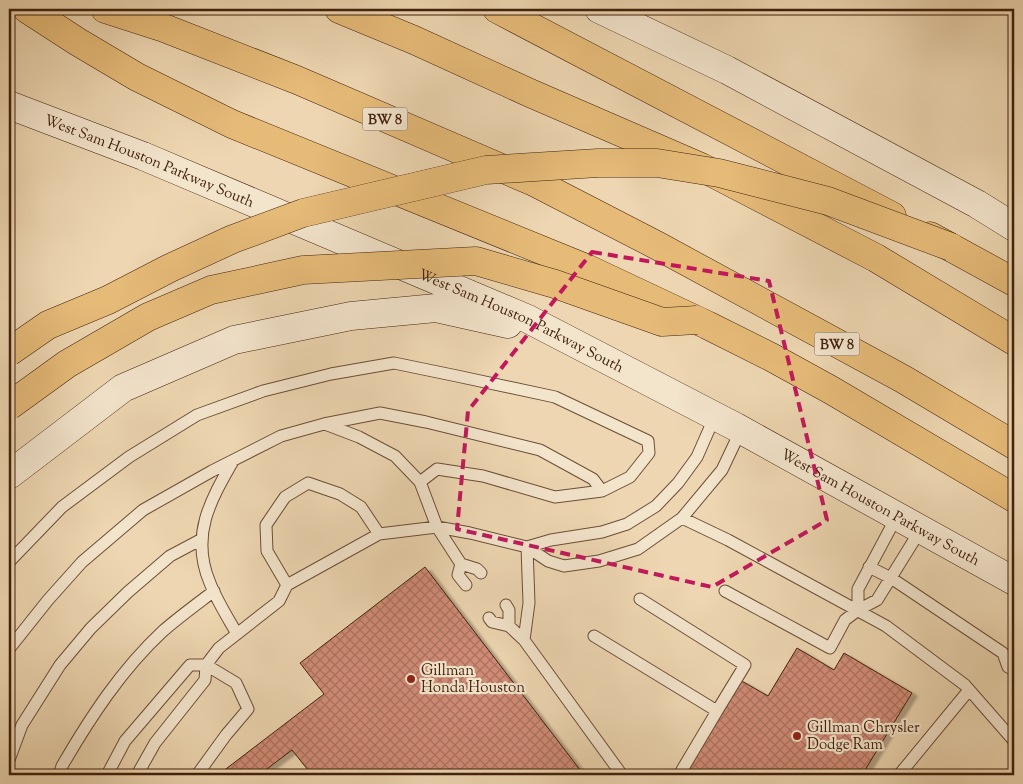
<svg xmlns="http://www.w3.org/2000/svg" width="1023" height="784" font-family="'Sorts Mill Goudy',serif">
<defs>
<pattern id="building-cross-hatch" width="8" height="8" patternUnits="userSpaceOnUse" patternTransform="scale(1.25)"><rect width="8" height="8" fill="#d18c77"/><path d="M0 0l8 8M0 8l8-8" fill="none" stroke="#ab7260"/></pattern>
<filter id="shadow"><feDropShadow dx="5.5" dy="3" stdDeviation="1" flood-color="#0004"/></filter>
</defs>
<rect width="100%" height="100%" fill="#edd6b1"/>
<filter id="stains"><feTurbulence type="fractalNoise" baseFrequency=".004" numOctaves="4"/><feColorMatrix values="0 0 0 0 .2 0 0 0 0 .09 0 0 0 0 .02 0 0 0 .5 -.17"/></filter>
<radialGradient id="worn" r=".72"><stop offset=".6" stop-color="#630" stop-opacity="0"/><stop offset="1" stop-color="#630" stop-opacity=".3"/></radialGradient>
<path fill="url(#building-cross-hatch)" stroke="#41210d" filter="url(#shadow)" d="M 425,567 L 584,775 L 312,775 L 292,750 L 259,775 L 218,775 L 324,694 L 300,663 Z
M 797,648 L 834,670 L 844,653 L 912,693 L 862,775 L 684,775 L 740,680 L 768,696 Z"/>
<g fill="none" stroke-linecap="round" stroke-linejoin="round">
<defs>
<path id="lane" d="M 325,424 L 359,437 L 395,456 L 420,482
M 233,461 C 210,501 190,536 210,583 C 217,601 228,618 237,634
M 682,518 L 728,540 L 886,626 L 965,685 L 1014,741
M 527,547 L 529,603 L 524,640 L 622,775
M 527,547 L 551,540 L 602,532 L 627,524 L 656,506 L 678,483 L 697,457 L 715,416
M 9,562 L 62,507 L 129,457 L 197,415 L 263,391 L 331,374 L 394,363 L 457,376 L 555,397 L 648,441 L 649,453 L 630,477 L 602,491 L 555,497 L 483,476 L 437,469 L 420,482 L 437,527 L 461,564
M 869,567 L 891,578 L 1003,653 L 1008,667 L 1014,670
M 287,585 L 379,534
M 466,585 L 458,575 L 461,564 L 477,569 L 481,573
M 725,591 L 830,648 L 845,620 L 858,610 L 877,600 L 921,529
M 640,599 L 745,665 L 717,711
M 506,605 L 509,610 L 509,626 L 524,640
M 858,610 L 858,589 L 897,516
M 489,618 L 492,622 L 509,626
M 594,636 L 717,711 L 679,775
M 9,649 L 48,600 L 82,562 L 143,510 L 212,471 L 281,436 L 324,424 L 380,413 L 426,422 L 540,450 L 593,479 L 602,491
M 9,760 L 22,725 L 60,665 L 91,628 L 128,592 L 170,556 L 202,539
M 59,775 L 62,766 C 90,718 121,670 163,631 C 179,617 197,604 214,591
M 107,775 L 125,741 L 190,665 L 206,665 L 236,683 L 248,709 L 226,735 L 197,775
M 137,775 L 155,743 L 205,680 L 206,665 L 219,648 L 279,601 L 287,585 L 267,551 L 266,525 L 285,497 L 308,483 L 340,494 L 361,507 L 379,534 L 437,527 L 470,533 L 527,547 L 548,561 L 564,566 L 599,561 L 638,549 L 682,518 L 722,470 L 741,430
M 899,775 L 969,690"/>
<g id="secondary">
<path d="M 599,9 L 727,70 L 977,204 L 1014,227"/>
<path id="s1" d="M 9,105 L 143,156 L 528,319 L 736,427 L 1014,581"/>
<path d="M 9,475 L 123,388 L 234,340 L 351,316 L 436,308 L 508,324"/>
</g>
<path id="highway" d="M 27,9 L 78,42 L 137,77 L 232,124 L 588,269 L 707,325 L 771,357 L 831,390 L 1014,498
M 105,9 L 164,28 L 297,80 L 536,183 L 658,246 L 903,379 L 1014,445
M 339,9 L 414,40 L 530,93 L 701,167 L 876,258 L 1014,341
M 497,9 L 892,216
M 930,236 L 1014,282"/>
</defs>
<use href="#lane" stroke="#6c4e36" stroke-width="13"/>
<use href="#secondary" stroke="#41210d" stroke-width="29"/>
<use href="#highway" stroke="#41210d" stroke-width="29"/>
<use href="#lane" stroke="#f3e4cc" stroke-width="11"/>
<use href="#secondary" stroke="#f3e4cc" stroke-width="28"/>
<use href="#highway" stroke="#e6bb78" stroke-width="28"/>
<defs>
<path id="highway-bridge" d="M 9,352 L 48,325 L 108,300 L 170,268 L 233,239 L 303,213 L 486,170 L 598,163 L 657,163 L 719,173 L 828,201 L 951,247
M 9,406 L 67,364 L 148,317 L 211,290 L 303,270 L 476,261 L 555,284 L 662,322 L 697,320"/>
</defs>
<use href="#highway-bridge" stroke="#41210d" stroke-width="29" stroke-linecap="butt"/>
<use href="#highway-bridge" stroke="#e6bb78" stroke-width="28"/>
</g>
<path fill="none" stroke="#c2185b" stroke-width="4" stroke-dasharray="10 6" stroke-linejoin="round" d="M 592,252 L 769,281 L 827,520 L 712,587 L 457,529 L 468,411 Z"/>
<g fill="#8f2418" stroke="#f3e4cc" stroke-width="2">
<circle cx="411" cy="679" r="5"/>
<circle cx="797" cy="736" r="5"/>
</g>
<g text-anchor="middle" stroke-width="4.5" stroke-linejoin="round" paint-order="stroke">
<g fill="#f3e4cc" stroke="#765c46" stroke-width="1">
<rect x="362.5" y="107.5" width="45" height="23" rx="4"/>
<rect x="814.5" y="332.5" width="45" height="23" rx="4"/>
</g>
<g font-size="14" font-weight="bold" fill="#41210d">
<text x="385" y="124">BW 8</text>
<text x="837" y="349">BW 8</text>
</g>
<g font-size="15" fill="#41210d" stroke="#f3e4cc">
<text dy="5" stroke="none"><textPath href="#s1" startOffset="151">West Sam Houston Parkway South</textPath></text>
<text dy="5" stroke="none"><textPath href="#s1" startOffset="556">West Sam Houston Parkway South</textPath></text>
<text dy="5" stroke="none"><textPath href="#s1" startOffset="961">West Sam Houston Parkway South</textPath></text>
</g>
<g font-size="15" fill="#41210d" stroke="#f3e4cc" text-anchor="start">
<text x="421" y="675">Gillman<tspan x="421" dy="17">Honda Houston</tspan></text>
<text x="807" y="732">Gillman Chrysler<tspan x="807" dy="17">Dodge Ram</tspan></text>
</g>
</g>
<rect width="1023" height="784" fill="none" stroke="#edd6b1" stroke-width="30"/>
<rect x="10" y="10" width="1003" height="764" fill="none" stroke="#41210d" stroke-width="2.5"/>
<rect x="15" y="15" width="993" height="754" fill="none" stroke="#41210d"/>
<rect width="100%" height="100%" filter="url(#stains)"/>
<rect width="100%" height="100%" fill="url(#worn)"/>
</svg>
